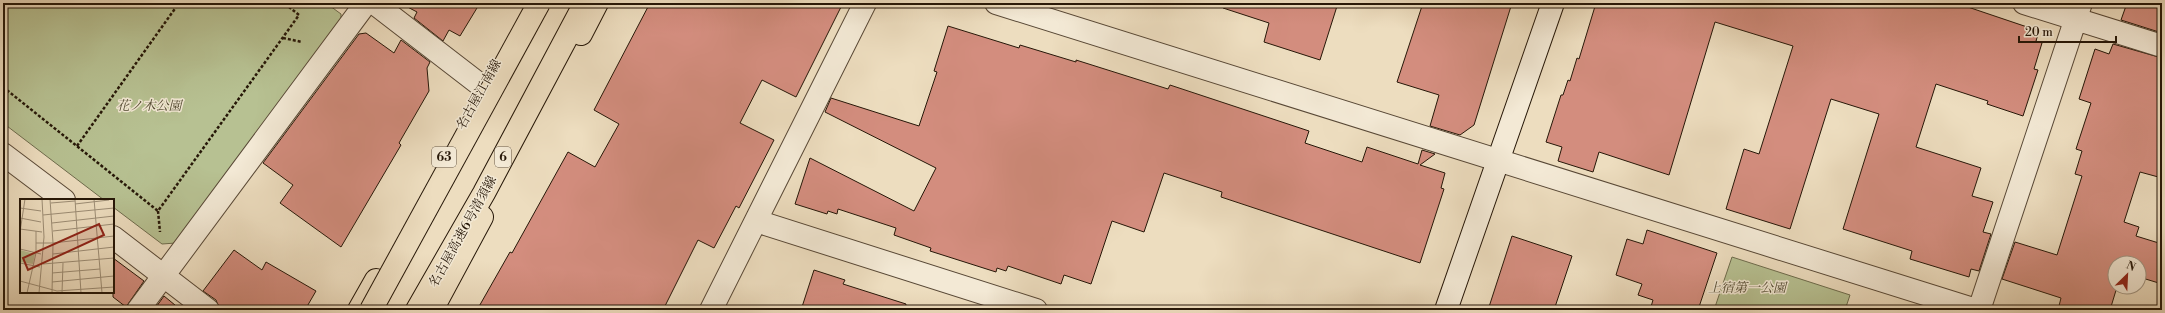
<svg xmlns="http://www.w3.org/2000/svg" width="2165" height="313" font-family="'Libre Bodoni','Noto Serif JP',serif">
<rect width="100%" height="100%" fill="#edddbf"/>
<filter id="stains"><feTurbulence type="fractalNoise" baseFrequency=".005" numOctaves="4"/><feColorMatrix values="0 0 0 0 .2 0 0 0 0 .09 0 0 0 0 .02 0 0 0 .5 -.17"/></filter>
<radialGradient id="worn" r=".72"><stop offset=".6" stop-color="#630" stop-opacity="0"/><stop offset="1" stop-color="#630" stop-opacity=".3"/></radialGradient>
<path fill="#b7c192" stroke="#6e6c4d" d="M 3,3 L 326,3 L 341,14 L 341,20 L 176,243 L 162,244 L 113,207 L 113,200 L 104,200 L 3,123 Z
M 1732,257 L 1850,295 L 1845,310 L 1714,310 Z"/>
<path fill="#d38d7e" stroke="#261708" d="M 400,3 L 480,3 L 460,36 L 449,30 L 443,41 L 414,18 L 417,12 Z
M 650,3 L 843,3 L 796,97 L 762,80 L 740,123 L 774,140 L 739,208 L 736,206 L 714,248 L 698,240 L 663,310 L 477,310 L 510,252 L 512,253 L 568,152 L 595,167 L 619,124 L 594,110 Z
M 1224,3 L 1338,3 L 1320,60 L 1264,42 L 1269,23 L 1223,8 Z
M 1423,3 L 1512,3 L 1474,125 L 1460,135 L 1430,126 L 1439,95 L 1397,82 Z
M 1596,3 L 1956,3 L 2039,31 L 2036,41 L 2042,43 L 2034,69 L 2038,70 L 2023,116 L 1987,104 L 1988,101 L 1936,84 L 1916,147 L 1981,168 L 1972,196 L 1993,202 L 1983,232 L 1991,234 L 1979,271 L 1971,269 L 1969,277 L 1910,259 L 1912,251 L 1843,229 L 1879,114 L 1831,99 L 1790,229 L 1726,209 L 1744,149 L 1759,154 L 1793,46 L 1715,22 L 1669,175 L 1599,152 L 1593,172 L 1558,161 L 1562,147 L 1546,142 L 1561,95 L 1563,95 L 1568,80 L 1570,81 L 1577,58 L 1579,59 Z
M 2127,3 L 2162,3 L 2162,33 L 2121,20 Z
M 948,26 L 1019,48 L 1020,45 L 1076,62 L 1076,60 L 1168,89 L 1170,85 L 1309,131 L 1305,143 L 1362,162 L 1367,147 L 1418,164 L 1422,150 L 1435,154 L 1420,165 L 1445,173 L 1441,188 L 1444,189 L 1420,263 L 1221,197 L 1222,192 L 1164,173 L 1144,232 L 1112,221 L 1091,284 L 1064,275 L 1061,284 L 1008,266 L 1006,271 L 997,268 L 996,272 L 930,251 L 931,248 L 894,235 L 896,228 L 838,209 L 837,214 L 828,211 L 827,214 L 795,204 L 810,158 L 914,211 L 936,168 L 825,112 L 831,98 L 919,126 L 937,72 L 934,71 Z
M 366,33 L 394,53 L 401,40 L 430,62 L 427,68 L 429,91 L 399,143 L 401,145 L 341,247 L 280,203 L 293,185 L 263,163 L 359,34 Z
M 2113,44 L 2162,58 L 2162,178 L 2140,172 L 2124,222 L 2139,227 L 2136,236 L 2162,244 L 2162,284 L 2139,277 L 2139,263 L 2115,263 L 2115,287 L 2117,287 L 2110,310 L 2058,310 L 2061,298 L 2002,279 L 2015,242 L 2057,255 L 2082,176 L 2075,174 L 2082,151 L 2076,149 L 2091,103 L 2079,99 L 2095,49 L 2109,54 Z
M 1647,230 L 1717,253 L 1698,310 L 1650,310 L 1653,300 L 1638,295 L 1642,284 L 1616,275 L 1627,239 L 1643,244 Z
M 1512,236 L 1572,256 L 1554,310 L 1488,310 Z
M 234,250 L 262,270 L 266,262 L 316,291 L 305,310 L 220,310 L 216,300 L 203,291 Z
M 113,258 L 144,281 L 126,307 L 113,297 Z
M 814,270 L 845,280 L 843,284 L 906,304 L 905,310 L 801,310 Z
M 164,296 L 181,310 L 154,310 Z"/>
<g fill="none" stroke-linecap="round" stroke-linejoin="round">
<defs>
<path id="street" d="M 374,3 L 483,87
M 996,3 L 1976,310
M 2024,3 L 2162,46
M 3,154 L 64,200
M 756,221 L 1036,310
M 113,237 L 208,310
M 138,310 L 366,3
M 711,310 L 865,3
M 1979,310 L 2081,3"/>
<path id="secondary" d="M 1446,310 L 1553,3"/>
<path id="primary" d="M 581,34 L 597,3
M 359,310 L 376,280
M 432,310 L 482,217"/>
<path id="highway" d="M 417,310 L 484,193 L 585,3"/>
</defs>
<use href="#street" stroke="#584836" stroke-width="24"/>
<use href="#secondary" stroke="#261708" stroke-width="24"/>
<use href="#primary" stroke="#261708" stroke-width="24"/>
<use href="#highway" stroke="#261708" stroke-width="24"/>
<path stroke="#261708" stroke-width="2.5" stroke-dasharray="3 2" stroke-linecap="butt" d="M 283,38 L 302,42
M 3,87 L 158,211 L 299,15 L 284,3
M 77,146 L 179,3
M 158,211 L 160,232"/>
<use href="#street" stroke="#f3e9d5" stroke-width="22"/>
<use href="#secondary" stroke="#f3e9d5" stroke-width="22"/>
<use href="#primary" stroke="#edddbf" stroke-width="22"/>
<use href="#highway" stroke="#edddbf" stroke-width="22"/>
<defs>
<path id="highway-bridge" d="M 371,310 L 539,3"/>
</defs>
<use href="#highway-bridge" stroke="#261708" stroke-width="24" stroke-linecap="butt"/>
<use href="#highway-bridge" stroke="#edddbf" stroke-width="22"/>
</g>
<g text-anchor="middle" stroke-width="3" stroke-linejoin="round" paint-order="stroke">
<g fill="#f3e9d5" stroke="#645646" stroke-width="1">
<rect x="432" y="147" width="24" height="20" rx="3"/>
<rect x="495" y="147" width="16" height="20" rx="3"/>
</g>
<g font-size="12" font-weight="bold" fill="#261708">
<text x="444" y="161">63</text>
<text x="503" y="161">6</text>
</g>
<g font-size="13" fill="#261708" stroke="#f3e9d5">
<text transform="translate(478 94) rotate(-61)" y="5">名古屋江南線</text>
<text transform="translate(462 231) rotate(-61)" y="5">名古屋高速6号清須線</text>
</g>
<g font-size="13" font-style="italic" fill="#524a31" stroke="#f3e9d5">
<text x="149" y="110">花ノ木公園</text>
<text x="1747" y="292">上宿第一公園</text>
</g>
</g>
<g transform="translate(20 199)">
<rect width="94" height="94" fill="#edddbf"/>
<path d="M 0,51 L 15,55 L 13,65 L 0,63 Z" fill="#b7c192"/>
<path fill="none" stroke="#9d8e76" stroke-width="1" d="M 30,0 L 33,44 L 32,94M 55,0 L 61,94M 74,0 L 82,94M 31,4 L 55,2M 55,5 L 89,1M 0,9 L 21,12M 23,16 L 94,9M 0,19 L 21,23M 32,24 L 94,17M 0,30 L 22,33M 33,32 L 94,25M 0,33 L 5,0M 16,44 L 33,44 L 94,37M 0,50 L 21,55M 33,55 L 94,48M 0,64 L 20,68M 23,65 L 94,59M 32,74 L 80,70M 0,82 L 37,92 L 94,88M 32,83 L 94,77M 7,94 L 16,54 L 16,32M 19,94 L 24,38 L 22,0M 42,94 L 43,64"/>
<path fill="#8f2418" fill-opacity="0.15" stroke="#8f2418" stroke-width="2" d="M 79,25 L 84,36 L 8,71 L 3,59 Z"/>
<rect width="94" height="94" fill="none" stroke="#261708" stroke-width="2"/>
</g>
<rect width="2165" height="313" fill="none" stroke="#edddbf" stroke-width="16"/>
<rect x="4" y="4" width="2157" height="305" fill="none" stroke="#261708" stroke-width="2"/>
<rect x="8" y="8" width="2149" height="297" fill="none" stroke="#261708"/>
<g transform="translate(2127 275) rotate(24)"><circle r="19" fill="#f3e9d5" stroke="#a19583"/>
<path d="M0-3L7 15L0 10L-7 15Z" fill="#8f2418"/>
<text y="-6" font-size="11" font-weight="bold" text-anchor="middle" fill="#261708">N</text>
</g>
<path d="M2019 36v6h97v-6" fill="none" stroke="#261708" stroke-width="2"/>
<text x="2025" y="36" font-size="12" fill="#261708" stroke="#f3e9d5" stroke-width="3" paint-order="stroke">20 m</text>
<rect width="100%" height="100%" filter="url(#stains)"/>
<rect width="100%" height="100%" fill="url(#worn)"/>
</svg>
